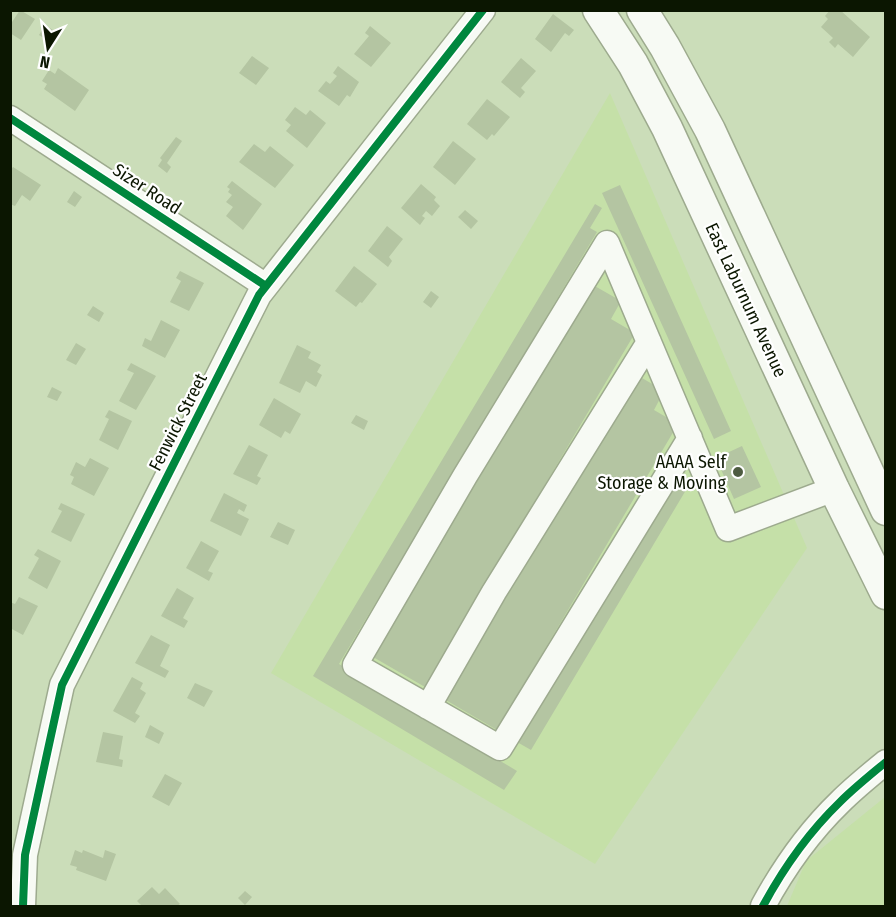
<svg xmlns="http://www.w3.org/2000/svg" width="896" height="917" font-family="'Fira Sans Condensed',sans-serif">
<rect width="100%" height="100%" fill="#cbddb9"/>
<path fill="#c5e0a8" d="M 610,93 L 807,548 L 595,864 L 271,673 Z
M 885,797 L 885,906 L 787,906 L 806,861 Z"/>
<path fill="#b4c5a2" d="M 20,10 L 35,19 L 21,40 L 10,33 L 10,25 Z
M 830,10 L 840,10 L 870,37 L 853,57 L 838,44 L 835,48 L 829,42 L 833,38 L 821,27 L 828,19 L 825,16 Z
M 553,14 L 574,30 L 569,36 L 565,33 L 551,52 L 535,39 Z
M 45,25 L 56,32 L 50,42 L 39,35 Z
M 370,26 L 391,43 L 371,67 L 354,54 L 369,36 L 365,33 Z
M 252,56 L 269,68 L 256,85 L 239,73 Z
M 521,58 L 536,71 L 521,88 L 525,92 L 520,98 L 501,82 Z
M 338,66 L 359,82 L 350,97 L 347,95 L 339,106 L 318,91 L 326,81 L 330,84 L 337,76 L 333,73 Z
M 58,68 L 89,90 L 75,111 L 44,89 L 47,84 L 42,81 L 49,70 L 55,74 Z
M 487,99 L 510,117 L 494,136 L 492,134 L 487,140 L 467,124 Z
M 295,107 L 306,115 L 310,110 L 326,123 L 307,148 L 286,131 L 291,125 L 285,120 Z
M 176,137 L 182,141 L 167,163 L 171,167 L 167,173 L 158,166 L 162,160 L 160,158 Z
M 453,141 L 476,159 L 455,185 L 433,167 Z
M 254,144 L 265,152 L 270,146 L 294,165 L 275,188 L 239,162 Z
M 13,167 L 41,185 L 30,201 L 22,195 L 15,206 L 10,204 L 10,171 Z
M 232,181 L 262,204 L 243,230 L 226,216 L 233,207 L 226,202 L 232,195 L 228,192 L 230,189 L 227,187 Z
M 421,184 L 436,197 L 434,200 L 440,206 L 432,216 L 426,211 L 422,216 L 425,218 L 420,225 L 401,208 Z
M 620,185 L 731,431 L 714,439 L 602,193 Z
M 74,191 L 82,197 L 75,207 L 67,202 Z
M 595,204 L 602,208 L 590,228 L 597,232 L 339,664 L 517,771 L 504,790 L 313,676 Z
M 465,210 L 478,221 L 471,229 L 458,217 Z
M 387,226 L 403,239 L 389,257 L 392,261 L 388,267 L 368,251 Z
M 354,266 L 377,284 L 362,303 L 360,302 L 356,307 L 335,291 Z
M 180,271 L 204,283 L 189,311 L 170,302 L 181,281 L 176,278 Z
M 593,285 L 621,301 L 611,319 L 635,333 L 425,687 L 373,657 Z
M 431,291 L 439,297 L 431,308 L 423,302 Z
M 93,306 L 104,313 L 99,322 L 87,315 Z
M 161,320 L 180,330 L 165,358 L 142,346 L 145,338 L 151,341 Z
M 76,343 L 86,349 L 76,365 L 66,360 Z
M 297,345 L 311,352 L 308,358 L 321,365 L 317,372 L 322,375 L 316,387 L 306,381 L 300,393 L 279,383 Z
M 131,363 L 156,376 L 136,410 L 119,401 L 134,373 L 127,370 Z
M 637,375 L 664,391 L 654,410 L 678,424 L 497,730 L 444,699 Z
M 52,387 L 62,392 L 57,401 L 47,397 Z
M 274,398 L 301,414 L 290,434 L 285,431 L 281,438 L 259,425 Z
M 109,410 L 132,421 L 118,450 L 99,440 L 109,419 L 105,417 Z
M 356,415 L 368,421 L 364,430 L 351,423 Z
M 249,445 L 268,455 L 257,476 L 261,478 L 257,485 L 233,474 Z
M 742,446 L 761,487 L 734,499 L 716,458 Z
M 90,458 L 109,468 L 94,496 L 71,484 L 74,477 L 70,475 L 76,462 L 85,467 Z
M 672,481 L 686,490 L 531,750 L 517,742 Z
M 224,493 L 247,505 L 244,512 L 239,509 L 237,513 L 249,519 L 241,536 L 210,521 Z
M 61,503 L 85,514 L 71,542 L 51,532 L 62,511 L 58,509 Z
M 278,522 L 295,530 L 288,545 L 270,537 Z
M 201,541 L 219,551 L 208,571 L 213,573 L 209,581 L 186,568 Z
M 38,549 L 61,561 L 47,589 L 28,578 L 39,558 L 34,555 Z
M 177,588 L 194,598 L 183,618 L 188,621 L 184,628 L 161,616 Z
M 19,597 L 38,606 L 23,635 L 10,628 L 10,602 L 15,604 Z
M 151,635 L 170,645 L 160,666 L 169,671 L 165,678 L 135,663 Z
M 132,677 L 143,683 L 140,689 L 146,693 L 135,713 L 140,716 L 135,723 L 113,711 Z
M 195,683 L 213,691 L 204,707 L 187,698 Z
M 150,725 L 164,733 L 159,744 L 145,737 Z
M 103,732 L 123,736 L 119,759 L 123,760 L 122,767 L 96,762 Z
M 165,774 L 182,783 L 169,806 L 152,797 Z
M 75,850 L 82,853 L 83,850 L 103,858 L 105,850 L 116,854 L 106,881 L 76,870 L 77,867 L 70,865 Z
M 152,887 L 159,894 L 165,888 L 180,904 L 177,906 L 142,906 L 137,901 Z
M 245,891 L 252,897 L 245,905 L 238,898 Z"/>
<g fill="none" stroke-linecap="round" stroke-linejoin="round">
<defs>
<path id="minor" d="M 10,118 L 266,286
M 690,438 L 500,748 L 355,665 L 465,476 L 607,243 L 728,529 L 834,489
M 428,707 L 494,592 L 649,342
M 23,906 L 25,855 L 62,685 L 259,295 L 483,10
M 763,906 C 783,869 809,832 840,802 C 854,788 870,775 886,762"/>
<path id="major" d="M 598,10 L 633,64 L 667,128 L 834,489 L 886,594
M 642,10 L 665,47 L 710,130 L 886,510"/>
</defs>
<use href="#minor" stroke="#9daa8e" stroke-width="27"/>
<use href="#major" stroke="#9daa8e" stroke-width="33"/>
<use href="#minor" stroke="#f7faf4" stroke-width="24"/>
<use href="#major" stroke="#f7faf4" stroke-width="30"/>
<defs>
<path id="cycleway" d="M 10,118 L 266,286
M 23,906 L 25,855 L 62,685 L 259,295 L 483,10
M 763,906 C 783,869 809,832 840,802 C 854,788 870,775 886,762"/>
</defs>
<use href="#cycleway" stroke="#fff" stroke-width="11"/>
<use href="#cycleway" stroke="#00873e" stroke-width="8"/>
</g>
<circle fill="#4e5c41" stroke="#fff" stroke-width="2" cx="738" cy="472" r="6"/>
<g text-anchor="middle" stroke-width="4.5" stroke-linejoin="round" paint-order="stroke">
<g font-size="18" fill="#0b1601" stroke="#fff">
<text transform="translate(147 189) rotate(33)" y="6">Sizer Road</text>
<text transform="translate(746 300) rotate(65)" y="6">East Laburnum Avenue</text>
<text transform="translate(178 422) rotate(-63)" y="6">Fenwick Street</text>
</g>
<g font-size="18" fill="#0b1601" stroke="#fff" text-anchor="end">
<text x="726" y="468">AAAA Self<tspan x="726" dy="21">Storage &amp; Moving</tspan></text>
</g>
</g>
<rect width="896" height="917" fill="none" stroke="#0b1601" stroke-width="24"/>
<g transform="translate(48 48) rotate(192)" stroke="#ffffff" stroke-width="4.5" paint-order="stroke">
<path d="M0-4.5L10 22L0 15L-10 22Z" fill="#0b1601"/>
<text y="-9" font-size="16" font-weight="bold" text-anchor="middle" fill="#0b1601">N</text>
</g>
</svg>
